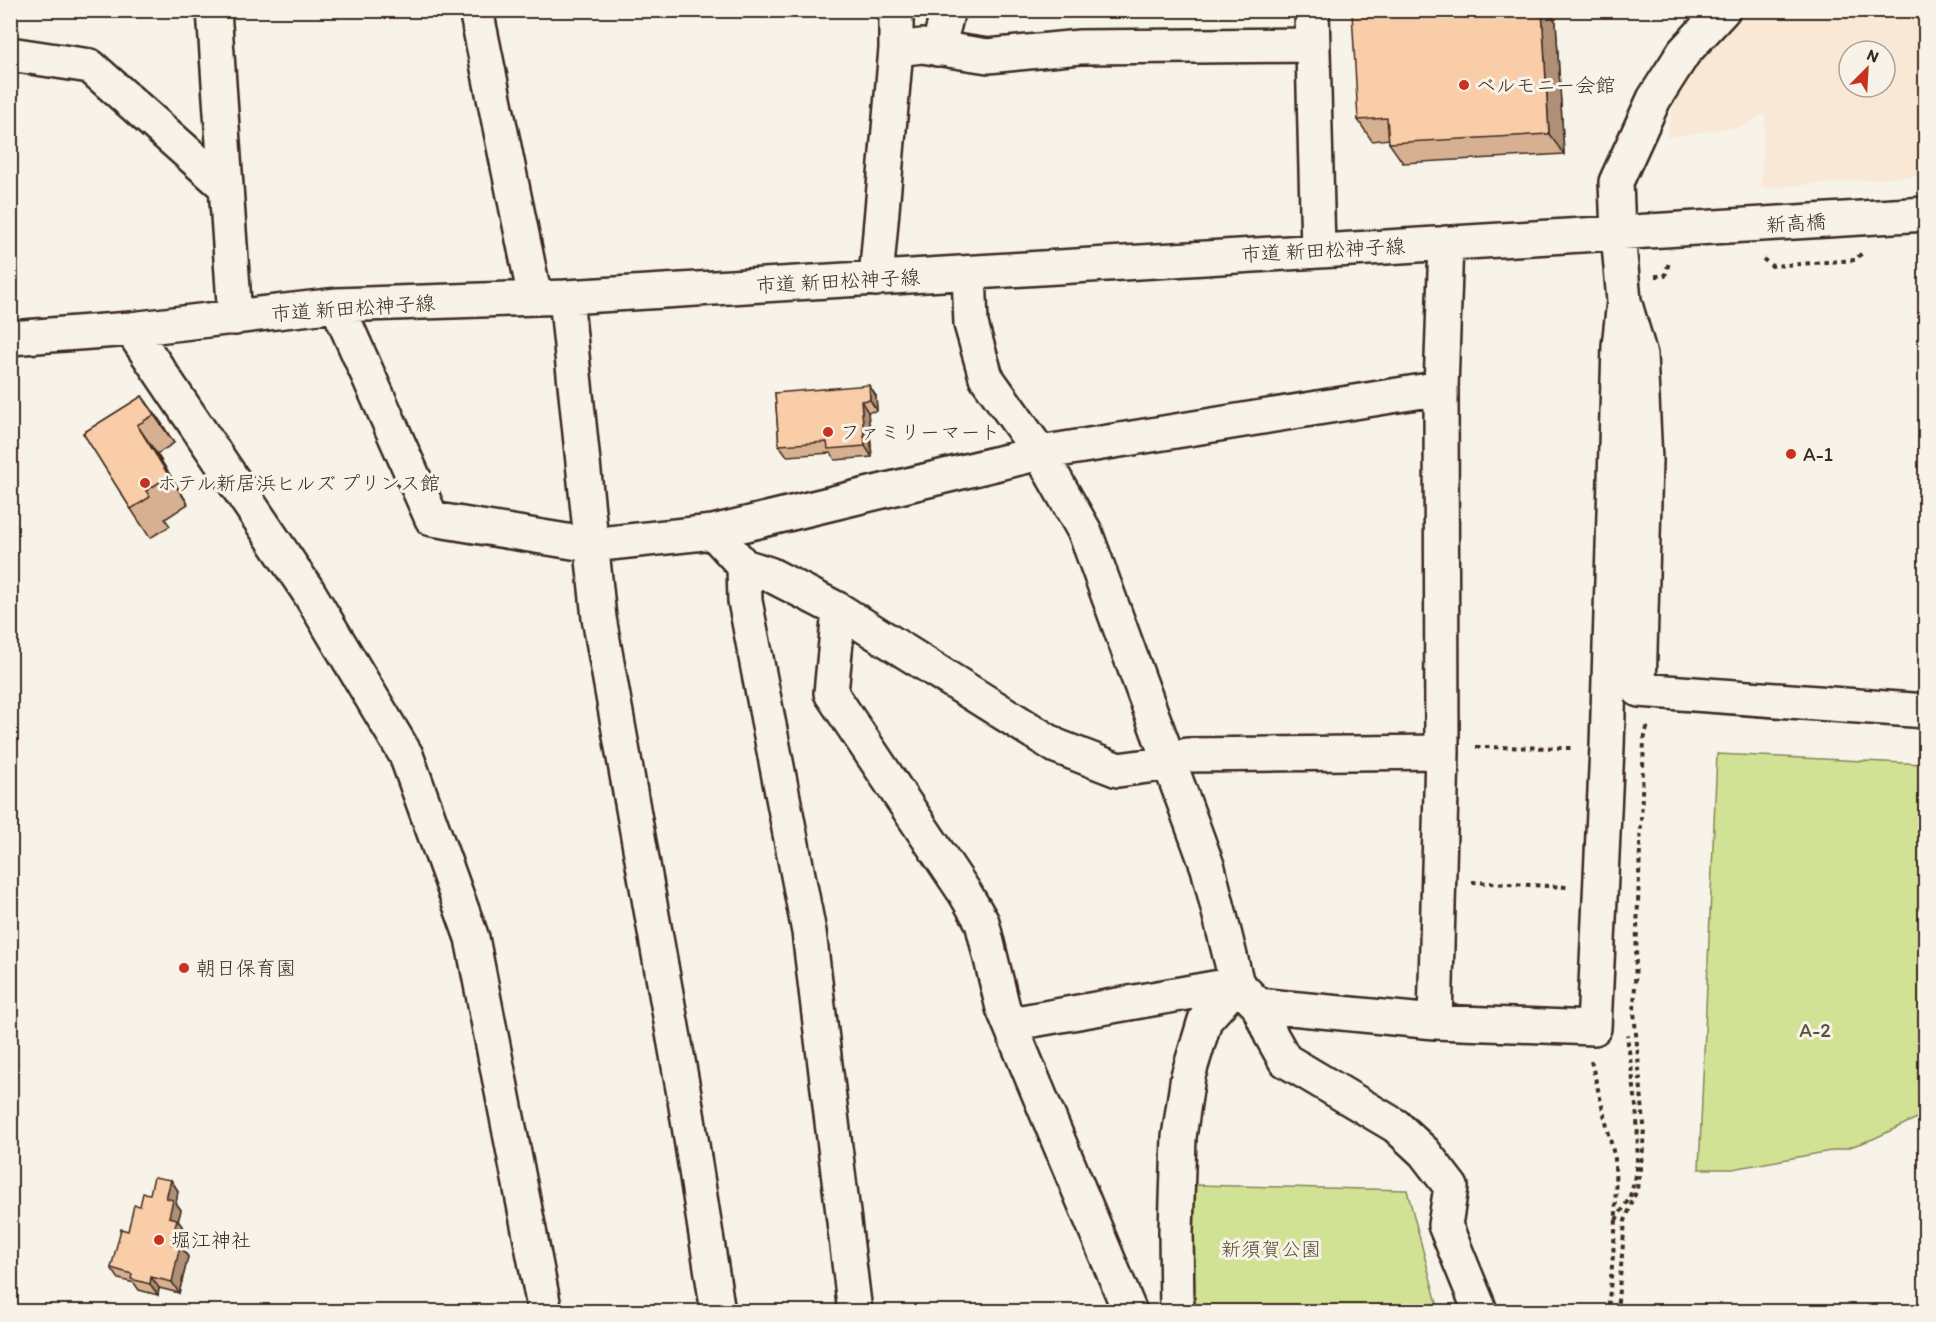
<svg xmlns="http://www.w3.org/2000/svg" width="1936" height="1322" font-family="Itim,'Klee One',sans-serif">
<rect width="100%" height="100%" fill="#f7f3e8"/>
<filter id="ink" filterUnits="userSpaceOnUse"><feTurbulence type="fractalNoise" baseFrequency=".0167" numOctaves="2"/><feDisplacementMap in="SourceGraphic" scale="12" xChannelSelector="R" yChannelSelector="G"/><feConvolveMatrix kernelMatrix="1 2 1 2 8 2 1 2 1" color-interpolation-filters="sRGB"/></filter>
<g filter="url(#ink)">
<path fill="#f8e8d5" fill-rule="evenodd" d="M 1746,11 L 1925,11 L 1925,175 L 1761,188 L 1765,114 L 1743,126 L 1666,137 L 1679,85 L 1724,33 ZM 1849,51 L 1885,51 L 1885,87 L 1849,87 Z"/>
<path fill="#d1e295" stroke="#86865a" stroke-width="1.5" d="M 1717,754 L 1925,764 L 1926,1113 L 1919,1117 L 1873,1139 L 1847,1148 L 1733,1169 L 1699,1169 Z
M 1195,1185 L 1407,1190 L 1439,1311 L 1193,1312 Z"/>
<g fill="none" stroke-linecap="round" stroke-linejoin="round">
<defs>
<path id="minor" d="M 214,10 L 235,318
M 476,10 L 535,298
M 1312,10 L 1318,250
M 1723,10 L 1684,52 L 1654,99 L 1616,182 L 1618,233 L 1624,301 L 1640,355 L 1645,461 L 1639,690 L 1926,711
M 896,49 L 922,46 L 988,56 L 1080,47 L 1312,45
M 938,49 L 948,10
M 10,54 L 90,66 L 225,186
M 969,273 L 971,324 L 986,377 L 1040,453 L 1085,532 L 1208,868 L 1237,984 L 1258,1005 L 1271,1035 L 1285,1060 L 1396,1126 L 1424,1152 L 1451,1187 L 1445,1225 L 1479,1308 L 1479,1312
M 876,279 L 896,49 L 896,10
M 566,297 L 599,618 L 685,1100 L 718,1312
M 337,305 L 432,519 L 591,545 L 713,532 L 744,566 L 769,574 L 839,610 L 831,693 L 965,893 L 982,922 L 1003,1008 L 1130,1312
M 131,329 L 308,591 L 406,755 L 472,938 L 545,1312
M 10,338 L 131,329 L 337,305 L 566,297 L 1926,214
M 1441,388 L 1446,243
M 713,532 L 1040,453 L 1441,388 L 1442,752 L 1435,1022 L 1594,1028 L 1607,747 L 1619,346 L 1624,301
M 744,566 L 745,601 L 809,932 L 855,1312
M 839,610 L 1056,746 L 1118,770 L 1170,763 L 1187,755 L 1442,752
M 1258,1005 L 1435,1022
M 1010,1024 L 1237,984
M 1177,1312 L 1176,1231 L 1179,1137 L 1188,1076 L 1205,1020 L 1237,984"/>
</defs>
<use href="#minor" stroke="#3b2a1e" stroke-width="38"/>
<path stroke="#3b2a1e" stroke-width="4" stroke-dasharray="4.5 4.5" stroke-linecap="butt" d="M 1763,259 L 1772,266 L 1855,260 L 1863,252
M 1655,276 L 1665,276 L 1669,262
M 1476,747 L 1573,748
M 1472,882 L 1567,887
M 1591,1061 L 1615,1159 L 1616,1220 L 1608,1312
M 1616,1220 C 1620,1212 1627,1204 1630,1196 C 1646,1147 1633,1085 1627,1035
M 1617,1312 L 1625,1221 L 1637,1189 L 1643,1149 L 1644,1125 L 1634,1011 L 1644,740 L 1648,724"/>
<use href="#minor" stroke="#f7f3e8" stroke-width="33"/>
</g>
<path fill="#d7b091" stroke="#3b2a1e" stroke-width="1.5" d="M 1383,10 L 1548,10 L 1556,22 L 1564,154 L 1403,163 L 1389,143 L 1389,139 L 1372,141 L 1358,120 Z
M 775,393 L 876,396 L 877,411 L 868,412 L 872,457 L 835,460 L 831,453 L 787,456 L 779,445 Z
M 142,396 L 162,424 L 174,443 L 157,454 L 188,504 L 165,519 L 170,526 L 150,538 L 131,509 L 83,433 Z
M 171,1180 L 178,1191 L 176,1203 L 181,1210 L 178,1221 L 185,1230 L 181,1247 L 188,1257 L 179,1293 L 159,1288 L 158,1295 L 139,1290 L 134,1283 L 119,1279 L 111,1268 L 140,1206 L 150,1194 Z"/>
<path fill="#af9076" stroke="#3b2a1e" stroke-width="1.5" d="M 1542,10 L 1548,10 L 1556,22 L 1564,154 L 1549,134 Z
M 869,385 L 876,396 L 877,411 L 870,400 Z
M 142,396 L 162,424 L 174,443 L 154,415 Z
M 861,401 L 868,412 L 872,457 L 865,446 Z
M 137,425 L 157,454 L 188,504 L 169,476 Z
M 171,1180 L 178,1191 L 176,1203 L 181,1210 L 178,1221 L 185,1230 L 181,1247 L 188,1257 L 179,1293 L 172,1282 L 171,1244 L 166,1198 Z
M 151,1277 L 159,1288 L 158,1295 L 150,1284 Z"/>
<path fill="#facda9" stroke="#3b2a1e" stroke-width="1.5" d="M 1383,10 L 1542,10 L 1549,134 L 1389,143 L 1387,118 L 1358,120 L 1352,12 Z
M 869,385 L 870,400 L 861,401 L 865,446 L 828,449 L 827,442 L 779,445 L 775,393 Z
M 142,396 L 154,415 L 137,425 L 169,476 L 146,491 L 150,497 L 131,509 L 83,433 Z
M 154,1177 L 171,1180 L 166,1198 L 173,1200 L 169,1217 L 177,1219 L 171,1244 L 180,1246 L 172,1282 L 151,1277 L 150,1284 L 131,1279 L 132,1274 L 111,1268 L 121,1229 L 128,1231 L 134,1205 L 140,1206 L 143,1193 L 150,1194 Z"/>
</g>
<g fill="#c8321e" stroke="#f7f3e8" stroke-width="2">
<circle cx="1464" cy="85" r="6"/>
<circle cx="828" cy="432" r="6"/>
<circle cx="1791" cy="454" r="6"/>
<circle cx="145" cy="483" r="6"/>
<circle cx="184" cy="968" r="6"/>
<circle cx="159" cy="1240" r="6"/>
</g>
<g text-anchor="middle" stroke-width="6" stroke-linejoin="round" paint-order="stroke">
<g font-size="20" fill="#3b2a1e" stroke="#f7f3e8" text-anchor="start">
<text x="1476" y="92">ベルモニー会館</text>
<text x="840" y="439">ファミリーマート</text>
<text x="1803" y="461">A-1</text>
<text x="157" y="490">ホテル新居浜ヒルズ プリンス館</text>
<text x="196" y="975">朝日保育園</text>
<text x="171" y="1247">堀江神社</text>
</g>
<g font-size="20" fill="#3b2a1e" stroke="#f7f3e8">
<text transform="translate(1796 223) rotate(-4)" y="7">新高橋</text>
<text transform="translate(1323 250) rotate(-3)" y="7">市道 新田松神子線</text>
<text transform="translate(838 281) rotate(-3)" y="7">市道 新田松神子線</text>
<text transform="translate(353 308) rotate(-4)" y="7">市道 新田松神子線</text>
</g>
<g font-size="20" fill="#594f36" stroke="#f7f3e8">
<text x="1815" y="1037">A-2</text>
<text x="1271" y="1256">新須賀公園</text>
</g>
</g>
<rect width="1936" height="1322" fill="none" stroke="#f7f3e8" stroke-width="36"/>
<rect x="18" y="18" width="1900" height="1286" fill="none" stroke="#3b2a1e" stroke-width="2" filter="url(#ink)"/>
<g transform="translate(1867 69) rotate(24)"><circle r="28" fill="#f7f3e8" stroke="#aca397" stroke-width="1.5"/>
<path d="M0-4.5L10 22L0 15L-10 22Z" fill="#c8321e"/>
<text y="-9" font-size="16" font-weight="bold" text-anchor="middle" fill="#3b2a1e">N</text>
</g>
</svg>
